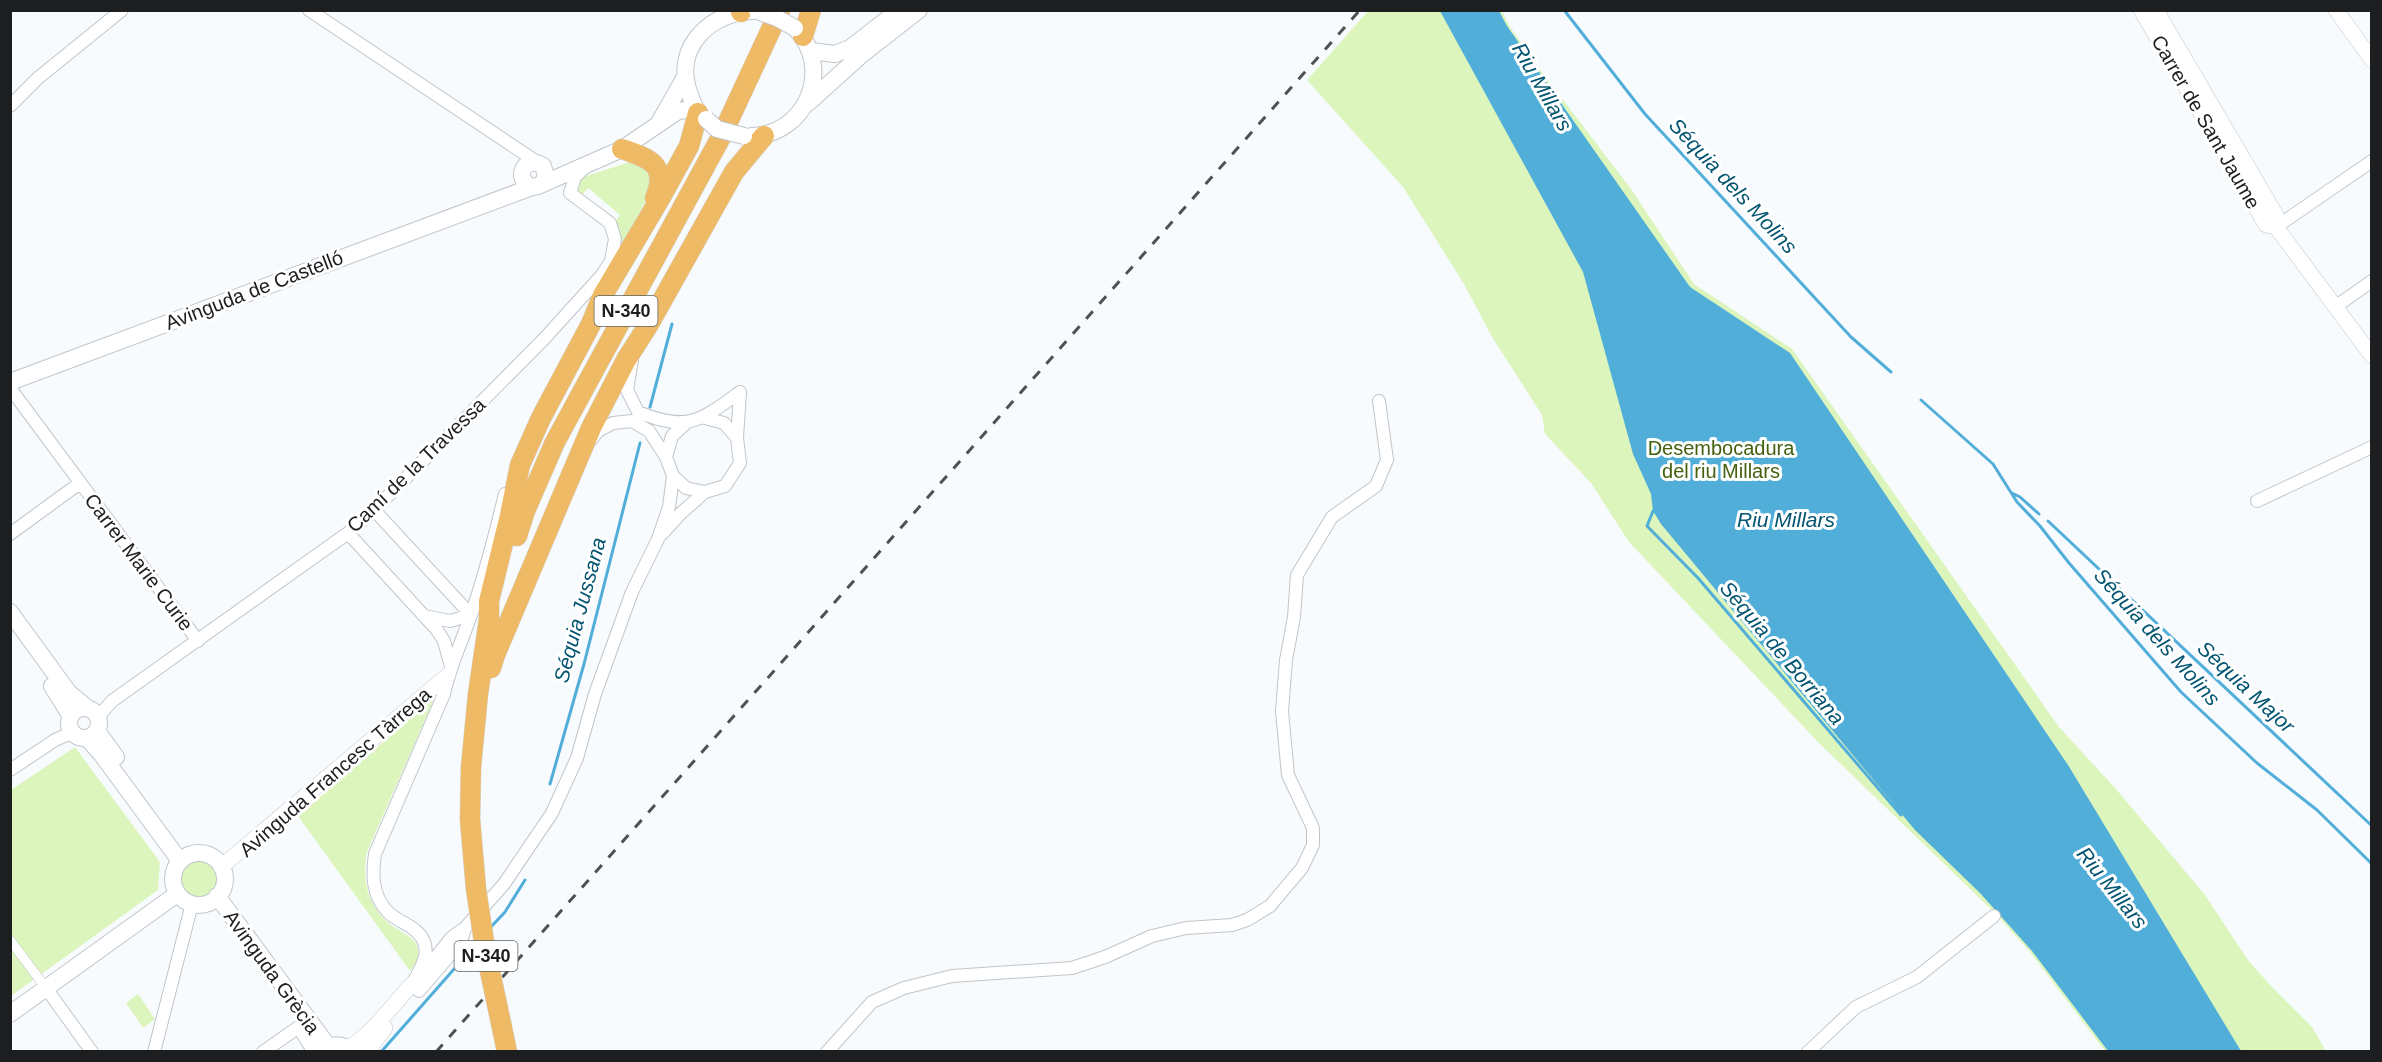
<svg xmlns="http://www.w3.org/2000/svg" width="2382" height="1062" font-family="Helvetica,sans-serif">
<rect width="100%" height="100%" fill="#f8fbfe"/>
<path fill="#dbf5bd" d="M 1368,11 L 1502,11 L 1510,27 L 1544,75 L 1631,189 L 1694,284 L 1792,349 L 2059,727 L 2116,789 L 2205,895 L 2248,960 L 2272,987 L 2312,1027 L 2326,1051 L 2105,1051 L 2030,952 L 1994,912 L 1819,743 L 1629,542 L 1591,483 L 1545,434 L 1542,415 L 1492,337 L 1464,284 L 1403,187 L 1307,80 Z
M 633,161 L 652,173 L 650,193 L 619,251 L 615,222 L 620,215 L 588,188 L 582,195 L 577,190 L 577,182 L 583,177 Z
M 435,697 L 367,852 C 361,882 369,912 397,929 C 404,934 414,937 417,946 C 421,956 416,963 410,971 L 298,816 Z
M 75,747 L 160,862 L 158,890 L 11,996 L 11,790 Z
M181 879a18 18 0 1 1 36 0a18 18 0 1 1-36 0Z
M 138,994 L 155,1019 L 143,1028 L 126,1003 Z"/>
<path fill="#51aed9" d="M 1440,11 L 1499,11 L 1507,26 L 1690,287 L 1790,353 L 2068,765 L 2241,1051 L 2108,1051 L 2032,951 L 1980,893 L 1915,830 L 1661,524 L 1653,511 L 1651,494 L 1633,454 L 1583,272 Z"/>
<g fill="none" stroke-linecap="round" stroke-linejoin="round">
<path stroke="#51aed9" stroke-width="3" d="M 1564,10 L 1645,114 L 1851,337 L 1891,372
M 1921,400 L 1993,464 L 2017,502 L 2040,526 L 2069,563 L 2181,692 L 2257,763 L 2317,810 L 2372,864
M 650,407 L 672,324
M 2012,493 L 2020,497 L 2039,514
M 1653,511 L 1647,526 L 1698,578 L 1901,815
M 2048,521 L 2372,826
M 550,784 L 584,664 L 640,443
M 489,929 L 505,912 L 525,880
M 381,1052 L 477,943"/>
<defs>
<path id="pedestrian" d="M 10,940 L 46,988"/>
<path id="minor" d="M 309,10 L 537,162
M 10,106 L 38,78 L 122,10
M 2276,227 L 2372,161
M 2335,307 L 2372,281
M 632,360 L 627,390 L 638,412 C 688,432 700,421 740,392
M 10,388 L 198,641
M 705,418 L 724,423 L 737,438
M 666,457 L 672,436 L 686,423
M 673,476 L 686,488 L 705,492
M 2257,501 L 2372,447
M 374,510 L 471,615 L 450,621 L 424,616
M 348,533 L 437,630 L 444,641 L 451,667
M 10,534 L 80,483
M 662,534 L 681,513 L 705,492 L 725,486 L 740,463 L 737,438 L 740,392
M 98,717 L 112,701 L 348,533 L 374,510 L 543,340 L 602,275 L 611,261 L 615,239 L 610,223 L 570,193 L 575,177 L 584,168
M 10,770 L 55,740 L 71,733
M 423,973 L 452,937 L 465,928 L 504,884 L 552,813 L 577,758 L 595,694 L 632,592 L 658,539 L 669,507 L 673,476 L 666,457 L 649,431 L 632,421 L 613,423 L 598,431 L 591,440
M 412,984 C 424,964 436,944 411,927 C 403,922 393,918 387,911 C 372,895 372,874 375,854 L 444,694 C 450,666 462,641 471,615 C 485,575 495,535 505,494
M 46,988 L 92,1052
M 419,991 L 461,942 L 465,928
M 154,1052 L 192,904
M 263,1052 L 300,1026
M 827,1052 L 872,1002 L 904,988 L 952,976 L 1072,968 L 1105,957 L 1152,936 L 1186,928 L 1232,925 L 1247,920 L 1270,906 L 1302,868 L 1313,845 L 1313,828 L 1288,775 L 1282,711 L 1286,660 L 1294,617 L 1297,575 L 1332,517 L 1376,486 L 1387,460 L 1379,401
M 1808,1052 L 1856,1007 L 1917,977 L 1994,916"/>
<path id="tertiary" d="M 2141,10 L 2266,225 L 2276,227
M 2156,10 L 2276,215 L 2276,227 L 2372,356
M 2336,10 L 2372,60
M 221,867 L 448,675
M 348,1047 C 366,1041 397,1000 412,984
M 367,1052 L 385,1028"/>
<path id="secondary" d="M 811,51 L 835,54 L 850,48 L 899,10
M 808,103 L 860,56 L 919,10
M 700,115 C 694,108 691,98 688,89 C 675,46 711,12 753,11
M 660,121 L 685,77
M 751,136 C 807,135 834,68 795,28
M 532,187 C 512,179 525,154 543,166 L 546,176 L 543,182
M 10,382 L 532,187 L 538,186 L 622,149 L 678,111 L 696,109
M 10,612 L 69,693 L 86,707
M 52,686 L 70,715
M69 723a15 15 0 1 1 30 0a15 15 0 1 1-30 0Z
M 97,731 L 116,757
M 87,738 L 102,755 L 180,861
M173 879a26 26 0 1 1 52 0a26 26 0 1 1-52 0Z
M 217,896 L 328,1046
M 10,1014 L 177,894
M 302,1029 L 316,1052
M 320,1051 C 332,1043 342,1043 353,1052"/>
<path id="trunk" d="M 741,12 L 742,10
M 803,36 L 811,10
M 622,149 C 649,158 669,165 655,198
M 517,536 L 525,511 L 555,442 L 721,137 L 780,10
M 491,668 L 495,655 L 591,428 L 626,360 L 649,324 L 734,172 L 764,136
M 476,889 L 470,819 L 471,767 L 478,694 L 489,619 L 489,601 L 510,515 L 520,465 L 541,418 L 591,324 L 603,295 L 661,197 L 689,146 L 698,113
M 501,1023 L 507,1052"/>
</defs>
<use href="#pedestrian" stroke="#c0c5ca" stroke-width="10"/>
<use href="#minor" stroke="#c0c5ca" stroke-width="14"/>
<use href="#tertiary" stroke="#c0c5ca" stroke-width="16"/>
<use href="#secondary" stroke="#c0c5ca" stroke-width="18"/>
<use href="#trunk" stroke="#d6d6d7" stroke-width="21"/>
<use href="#pedestrian" stroke="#fff" stroke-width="9"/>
<use href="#minor" stroke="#fff" stroke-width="12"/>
<use href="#tertiary" stroke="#fff" stroke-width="15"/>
<use href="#secondary" stroke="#fff" stroke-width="16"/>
<use href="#trunk" stroke="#eeba66" stroke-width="20"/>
<path stroke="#4e5052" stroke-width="3" stroke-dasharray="10 10" stroke-linecap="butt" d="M 436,1052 L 1360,10"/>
<defs>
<path id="secondary-bridge" d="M 757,11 L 777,18 L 795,28
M 706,119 L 717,129 L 744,136"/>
<path id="trunk-bridge" d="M 476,889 L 485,948 L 501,1023"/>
</defs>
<use href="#secondary-bridge" stroke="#c0c5ca" stroke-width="18" stroke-linecap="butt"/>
<use href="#trunk-bridge" stroke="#d6d6d7" stroke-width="21" stroke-linecap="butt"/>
<use href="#secondary-bridge" stroke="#fff" stroke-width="16"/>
<use href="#trunk-bridge" stroke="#eeba66" stroke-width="20"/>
</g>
<g text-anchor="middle" stroke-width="6" stroke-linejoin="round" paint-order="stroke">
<g fill="#fff" stroke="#606262" stroke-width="1.5">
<rect x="594.5" y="296" width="63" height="30" rx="4.5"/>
<rect x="454.5" y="941" width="63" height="30" rx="4.5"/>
</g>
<g font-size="18" font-weight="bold" fill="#1c1e1f">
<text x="626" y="317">N-340</text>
<text x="486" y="962">N-340</text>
</g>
<g font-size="20" fill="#1c1e1f" stroke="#fff">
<text transform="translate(2206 122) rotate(60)" y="7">Carrer de Sant Jaume</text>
<text transform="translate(254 290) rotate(-21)" y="7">Avinguda de Castelló</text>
<text transform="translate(416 465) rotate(-44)" y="7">Camí de la Travessa</text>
<text transform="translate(139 562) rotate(53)" y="7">Carrer Marie Curie</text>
<text transform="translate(335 772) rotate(-41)" y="7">Avinguda Francesc Tàrrega</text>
<text transform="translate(272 972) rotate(54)" y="7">Avinguda Grècia</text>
</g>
<g font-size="20" fill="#45610f" stroke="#fff">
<text x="1721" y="455">Desembocadura<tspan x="1721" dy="23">del riu Millars</tspan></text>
</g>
<g font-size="21" font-style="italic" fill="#025471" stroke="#fff">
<text transform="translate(1542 87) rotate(60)" y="7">Riu Millars</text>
<text transform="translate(1733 186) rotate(47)" y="7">Séquia dels Molins</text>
<text x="1786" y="527">Riu Millars</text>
<text transform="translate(580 610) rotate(-75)" y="7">Séquia Jussana</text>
<text transform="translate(2157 637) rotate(48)" y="7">Séquia dels Molins</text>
<text transform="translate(1782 653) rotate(50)" y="7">Séquia de Borriana</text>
<text transform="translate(2246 687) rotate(43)" y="7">Séquia Major</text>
<text transform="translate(2112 888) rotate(51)" y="7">Riu Millars</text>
</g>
</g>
<rect width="2382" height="1062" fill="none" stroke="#1c1e1f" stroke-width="24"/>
</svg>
